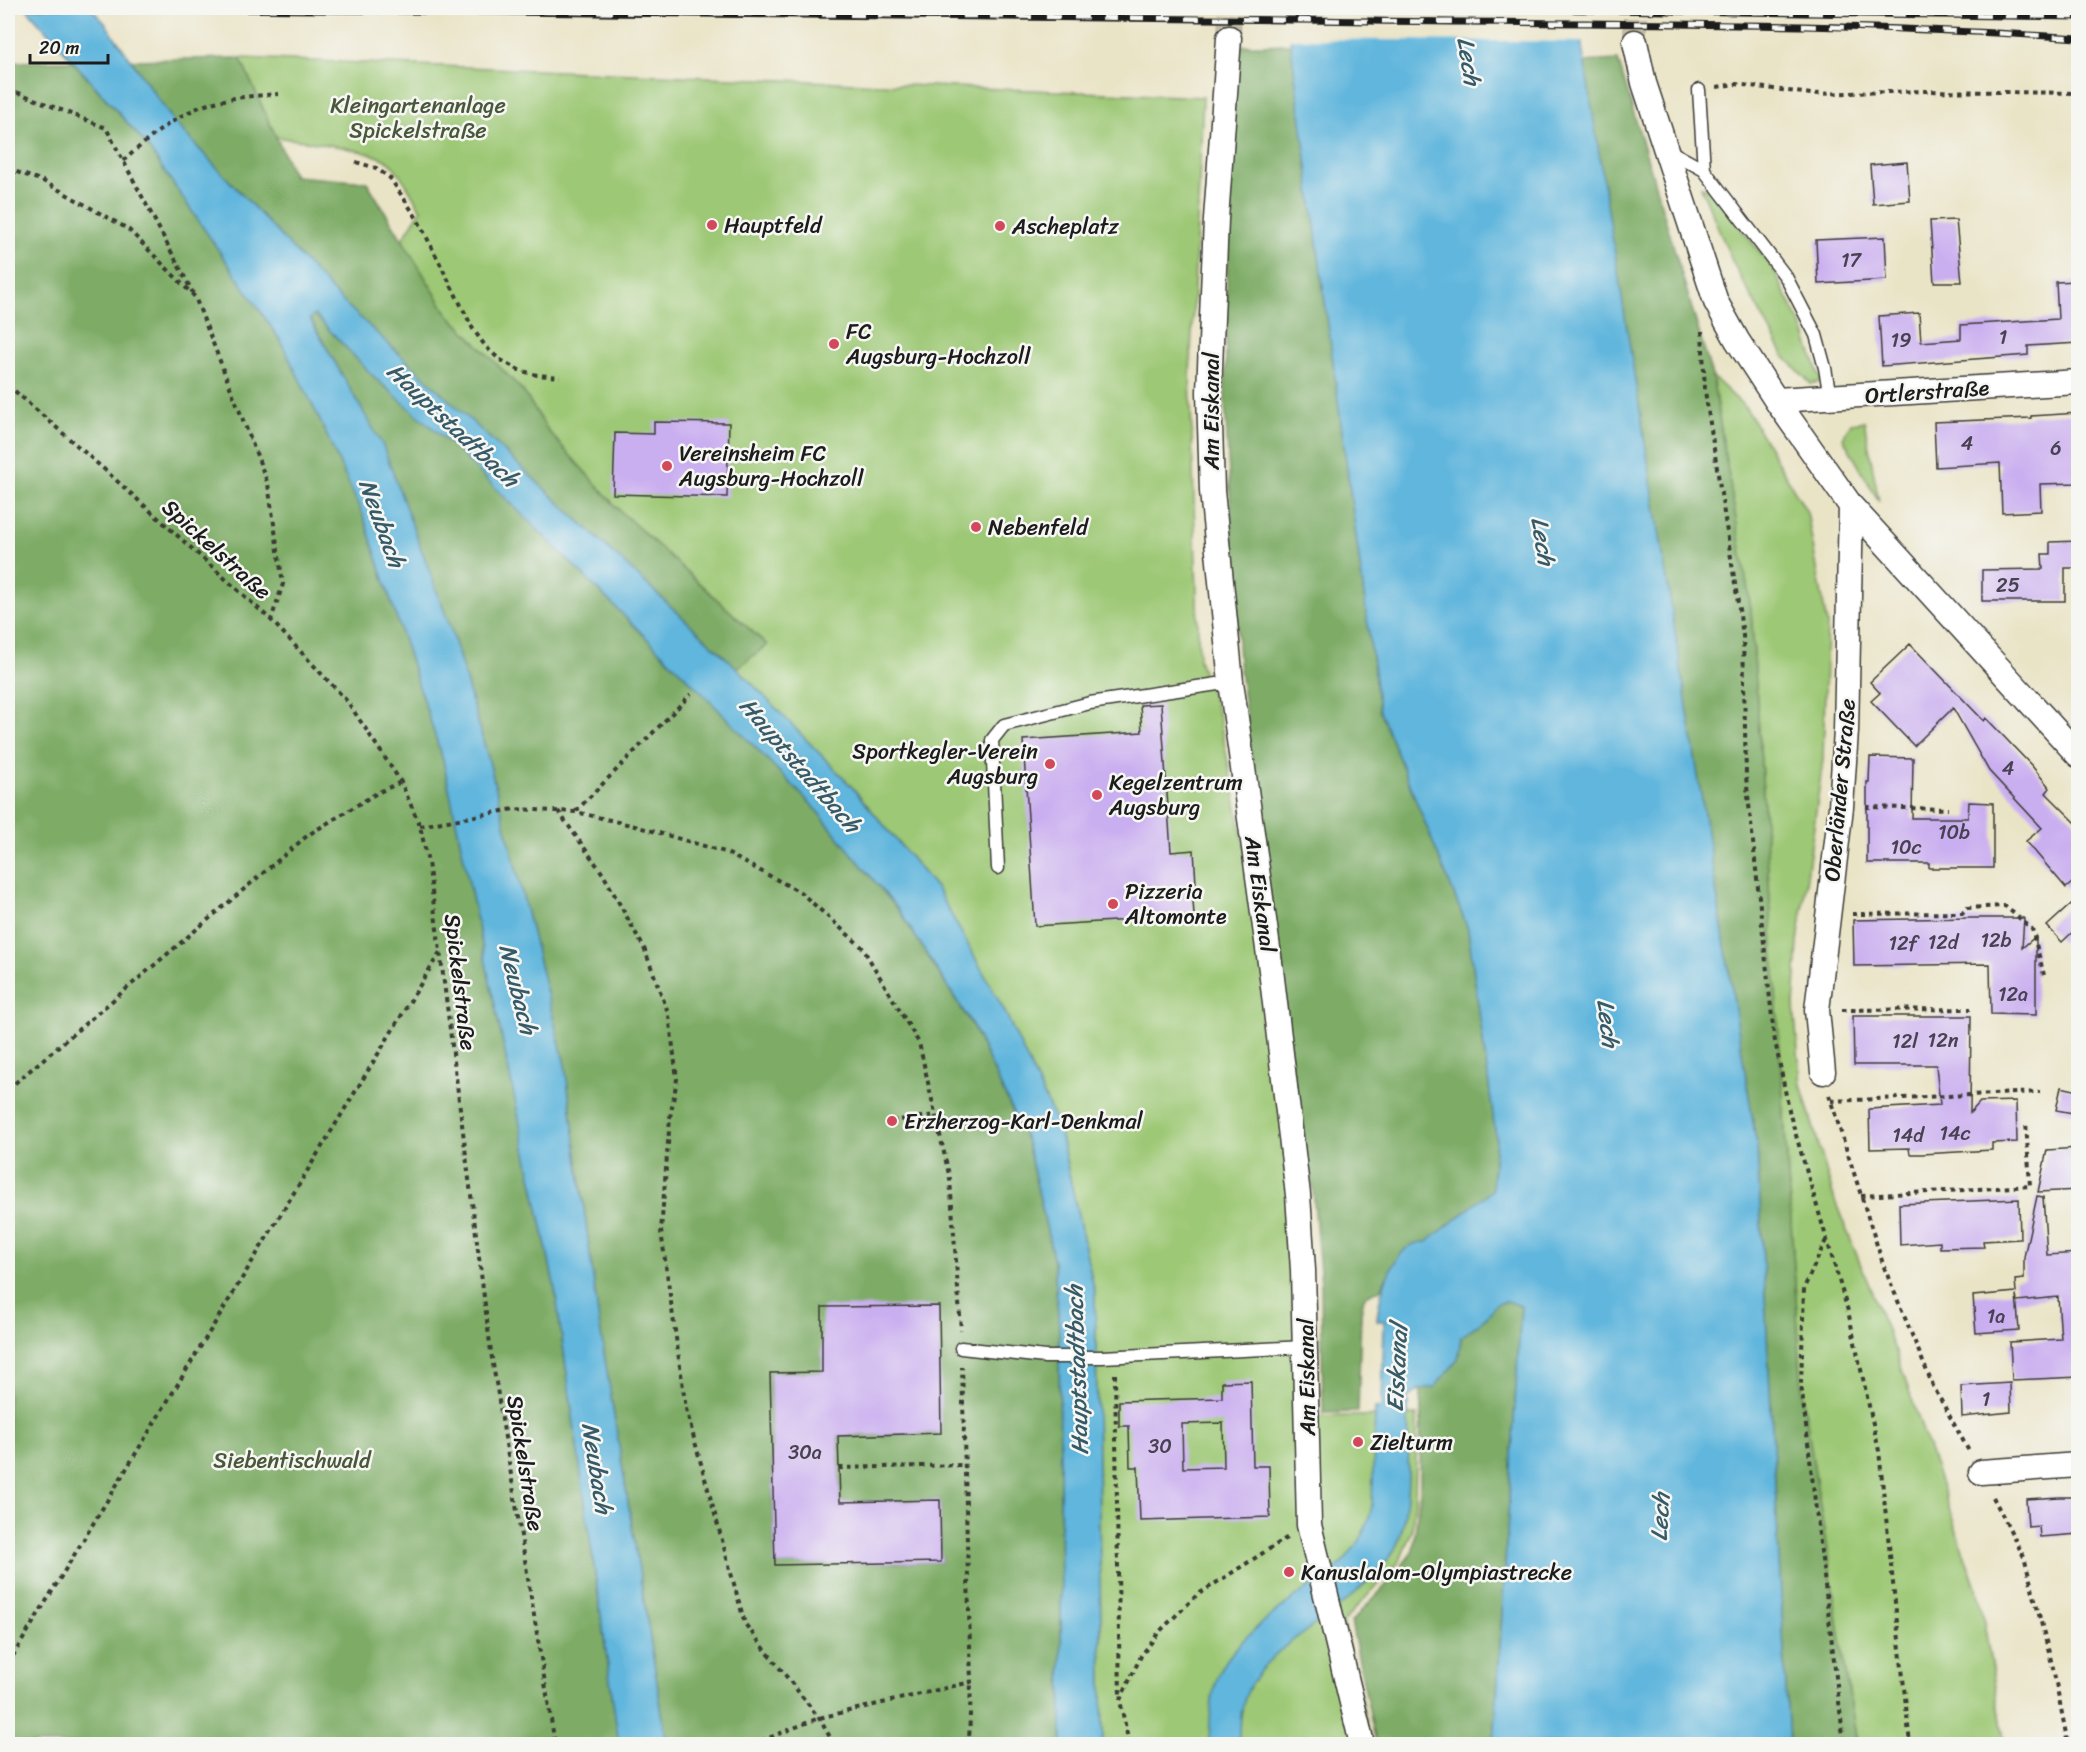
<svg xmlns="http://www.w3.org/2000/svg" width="2086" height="1752" font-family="Sriracha,sans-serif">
<rect width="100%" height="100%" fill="#f6f6f2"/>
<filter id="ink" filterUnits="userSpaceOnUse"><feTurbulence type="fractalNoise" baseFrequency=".0167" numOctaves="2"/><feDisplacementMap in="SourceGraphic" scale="12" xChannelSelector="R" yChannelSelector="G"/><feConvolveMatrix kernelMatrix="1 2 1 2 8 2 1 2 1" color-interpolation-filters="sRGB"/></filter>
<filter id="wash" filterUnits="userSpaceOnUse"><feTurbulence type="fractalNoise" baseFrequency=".008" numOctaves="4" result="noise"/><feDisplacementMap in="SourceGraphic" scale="24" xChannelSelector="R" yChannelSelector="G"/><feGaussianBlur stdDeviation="1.35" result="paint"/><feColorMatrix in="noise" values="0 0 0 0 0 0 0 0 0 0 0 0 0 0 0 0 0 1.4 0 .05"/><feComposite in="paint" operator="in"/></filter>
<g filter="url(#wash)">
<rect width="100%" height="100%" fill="#eae4c7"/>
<path fill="#9dc874" stroke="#5c7248" stroke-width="1.5" d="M 240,58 L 1203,97 L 1190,375 L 1199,660 L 1219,716 L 1262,937 L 1296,1209 L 1303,1417 L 1417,1415 L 1415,1500 L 1412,1530 L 1400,1561 L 1343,1622 L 1372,1744 L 1103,1744 L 1095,1293 L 1059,1128 L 1004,1010 L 937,889 L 852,787 L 737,668 L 767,645 L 621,512 L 549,432 L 523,391 L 447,313 L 401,241 L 421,210 C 412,195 403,175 390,163 C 375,149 300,141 276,137 Z
M 1701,187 L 1709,189 L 1771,266 L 1803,328 L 1821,382 L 1811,384 L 1784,356 L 1733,263 Z
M 1712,376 L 1746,408 L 1807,512 L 1827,624 L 1823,760 L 1798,942 L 1794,1006 L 1801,1085 L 1835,1201 L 1897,1355 L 1980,1600 L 2005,1744 L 1857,1744 L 1802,1391 L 1751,609 Z
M 1864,421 L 1879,502 L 1843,438 L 1851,423 Z"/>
<path fill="#7eac66" stroke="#4d6441" stroke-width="1.5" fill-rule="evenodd" d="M 1291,44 L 1379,709 L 1468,929 L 1496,1138 L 1492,1190 L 1386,1278 L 1382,1288 L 1364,1297 L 1361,1313 L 1358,1412 L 1323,1413 L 1321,1284 L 1313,1190 L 1294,1086 L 1239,661 L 1225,400 L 1232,46 Z
M 240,58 L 294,176 L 367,182 L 447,313 L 523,391 L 549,432 L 621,512 L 767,645 L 737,668 L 338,297 L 174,122 L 131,60 Z
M 1618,60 L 1712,376 L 1751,609 L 1802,1390 L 1857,1744 L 1789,1744 L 1757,1147 L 1584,62 Z
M 72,61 L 146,144 L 280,340 L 318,416 L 363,515 L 443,760 L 555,1289 L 619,1744 L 8,1744 L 8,62 Z
M 315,315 L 375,378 L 453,446 L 704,695 L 813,806 L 900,912 L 973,1027 L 1027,1142 L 1054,1261 L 1059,1327 L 1062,1744 L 667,1744 L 599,1322 L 565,1065 L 489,761 L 452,632 L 383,447 L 310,318 ZM 939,1370 L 940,1433 L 838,1436 L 840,1502 L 940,1500 L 941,1562 L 775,1565 L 770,1374 Z
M 1507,1301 L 1521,1306 L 1494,1744 L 1376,1744 L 1351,1622 L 1390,1581 L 1413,1551 L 1420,1491 L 1421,1389 L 1458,1359 L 1461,1337 L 1487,1317 L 1494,1305 Z"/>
<path fill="#60b6dd" stroke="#3e697c" stroke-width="1.5" d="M 26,8 L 91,8 L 105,23 L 174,122 L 338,297 L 737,668 L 852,787 L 937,889 L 1004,1010 L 1059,1128 L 1095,1293 L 1103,1744 L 1062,1744 L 1059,1327 L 1054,1261 L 1027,1142 L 973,1026 L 900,912 L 813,806 L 704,695 L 453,446 L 375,378 L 315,315 L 310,319 L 383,446 L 452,632 L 489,761 L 565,1065 L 599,1322 L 667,1744 L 619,1744 L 555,1289 L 443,760 L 363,515 L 318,416 L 280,340 L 146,144 Z
M 1286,8 L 1576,8 L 1757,1147 L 1789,1744 L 1494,1744 L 1521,1306 L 1507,1301 L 1495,1305 L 1487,1317 L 1461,1337 L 1458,1359 L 1435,1387 L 1421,1389 L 1408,1397 C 1408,1436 1412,1506 1398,1542 C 1393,1556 1381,1567 1371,1578 C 1362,1586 1354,1595 1344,1603 C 1311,1631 1263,1652 1246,1695 C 1240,1711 1240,1728 1240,1744 L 1209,1744 C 1210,1721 1210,1698 1218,1676 C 1234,1635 1302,1593 1338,1567 C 1355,1549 1369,1529 1372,1504 L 1375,1408 L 1382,1407 L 1384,1321 L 1377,1321 C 1378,1295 1394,1239 1427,1242 L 1492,1190 L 1496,1138 L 1468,929 L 1379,709 Z"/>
<path fill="#eae4c7" d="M 1283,8 L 1579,8 L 1584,42 L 1287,39 Z"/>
<g id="blocks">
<path fill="#caaff0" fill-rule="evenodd" d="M 1907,162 L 1910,201 L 1873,204 L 1870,165 Z
M 1956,220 L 1962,282 L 1934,282 L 1930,221 Z
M 1885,237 L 1887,280 L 1818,284 L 1816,240 Z
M 2079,281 L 2079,343 L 2028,346 L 2028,355 L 1882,366 L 1879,316 L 1919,313 L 1921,342 L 1961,339 L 1961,325 L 2058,319 L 2056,282 Z
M 2079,413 L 2079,483 L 2040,484 L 2041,511 L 2002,513 L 2000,463 L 1936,467 L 1934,422 L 2031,418 L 2031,416 Z
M 654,422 L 729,423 L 727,497 L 613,494 L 615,433 L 654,434 Z
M 2079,541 L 2079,568 L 2065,568 L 2065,601 L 1982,601 L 1982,570 L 2043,569 L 2042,554 L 2050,554 L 2050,542 Z
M 1910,644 L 1984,721 L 1986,718 L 2032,766 L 2050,788 L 2046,793 L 2079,826 L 2079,877 L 2066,888 L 2026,841 L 2042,828 L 1989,771 L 1953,708 L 1914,746 L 1871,701 L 1880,693 L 1870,682 Z
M 1161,704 L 1171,852 L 1194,850 L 1196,884 L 1192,884 L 1194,916 L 1035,926 L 1023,740 L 1142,732 L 1140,705 Z
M 1870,757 L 1913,758 L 1912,818 L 1968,818 L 1969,802 L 1993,803 L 1993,868 L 1929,868 L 1929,863 L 1867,863 L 1867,782 L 1869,782 Z
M 2079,897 L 2079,926 L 2062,942 L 2047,926 Z
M 1972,918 L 2024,918 L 2022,948 L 2036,936 L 2036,1015 L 1991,1014 L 1990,964 L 1854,966 L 1853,920 Z
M 1853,1016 L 1971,1016 L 1970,1113 L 1980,1102 L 2016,1101 L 2017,1142 L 1992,1143 L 1992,1150 L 1922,1154 L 1910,1154 L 1909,1148 L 1870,1149 L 1869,1109 L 1940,1105 L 1936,1065 L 1854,1065 Z
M 2061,1087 L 2079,1091 L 2079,1114 L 2056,1110 Z
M 2079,1148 L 2079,1190 L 2038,1192 L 2047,1150 Z
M 2037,1196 L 2043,1197 L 2047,1255 L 2079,1253 L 2079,1377 L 2012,1380 L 2010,1342 L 2061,1339 L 2058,1297 L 2017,1301 L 2016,1295 L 2019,1330 L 1976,1333 L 1973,1296 L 2016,1292 L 2015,1280 L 2024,1279 L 2024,1257 Z
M 2019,1199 L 2020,1239 L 1983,1241 L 1984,1247 L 1940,1248 L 1940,1242 L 1900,1245 L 1899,1204 Z
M 939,1306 L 941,1433 L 838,1436 L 840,1502 L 940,1500 L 941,1562 L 775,1565 L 770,1373 L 822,1372 L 822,1307 Z
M 1251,1381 L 1253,1466 L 1269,1466 L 1270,1517 L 1140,1521 L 1138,1467 L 1130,1467 L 1129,1426 L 1119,1426 L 1119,1401 L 1222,1398 L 1222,1382 ZM 1223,1423 L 1224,1467 L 1183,1468 L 1182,1424 Z
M 2010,1383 L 2011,1412 L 1962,1417 L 1961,1386 Z
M 2060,1497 L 2079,1497 L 2079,1534 L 2040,1537 L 2039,1526 L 2028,1527 L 2026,1499 Z"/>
</g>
</g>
<g filter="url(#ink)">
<use href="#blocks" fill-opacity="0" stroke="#3b3a36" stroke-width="1.5"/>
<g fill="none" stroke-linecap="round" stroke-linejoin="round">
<path stroke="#c1bca5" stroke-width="24" stroke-dasharray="24 12" stroke-linecap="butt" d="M 1229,38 L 1230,8
M 1635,42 L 1635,8"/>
<defs>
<path id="lane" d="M 1699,90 L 1704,170
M 1666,149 L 1704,170 L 1786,277 L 1816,335 L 1825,368 L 1830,397
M 998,868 L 992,740 L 1004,725 L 1090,703 L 1231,682
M 961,1348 L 1045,1357 L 1102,1357 L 1305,1347"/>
<path id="street" d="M 1229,38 L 1216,219 L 1209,392 L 1212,491 L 1231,682 L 1271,970 L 1298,1195 L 1303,1270 L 1309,1525 L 1362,1744
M 1635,42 L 1644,83 L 1716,302 L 1737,340 L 1776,400 L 1851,506 L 2078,755
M 1776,400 L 2078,382
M 1823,1072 L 1817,1010 L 1841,807 L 1846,731 L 1851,506
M 1981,1472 L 2078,1465"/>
</defs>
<use href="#lane" stroke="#3b3a36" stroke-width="15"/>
<use href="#street" stroke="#3b3a36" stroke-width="27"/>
<path stroke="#3b3a36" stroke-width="4" stroke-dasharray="4.5 4.5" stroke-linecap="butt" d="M 1717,87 L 1736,84 L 1811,94 L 1927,91 L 2078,93
M 8,95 L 19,93 L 106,128 L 193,293
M 123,161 C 146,141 172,118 200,107 C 225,97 253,96 279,94
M 356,162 L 376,168 L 390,178 L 418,220 L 473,329 L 486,347 L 499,359 L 519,370 L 537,375 L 560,377
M 8,169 L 43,181 L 128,229 L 195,297 L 268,484 L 283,584 L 271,620
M 1702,331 L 1705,391 L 1743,635 L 1746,777 L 1774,1036 L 1790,1115 L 1848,1311 L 1879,1451 L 1910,1744
M 8,385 L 106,471 L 271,620 L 347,701 L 401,782 L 420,826 L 428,862 L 440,951 L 491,1352 L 555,1744
M 1866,807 L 1948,809
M 558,811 L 603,874 L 644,948 L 669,1015 L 677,1079 L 670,1118 L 661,1231 L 686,1409 L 745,1624 L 819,1718 L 834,1744
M 576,811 L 691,694
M 420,826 L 514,809 L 576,812 L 635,826 L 725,852 L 800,892 L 862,947 L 919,1043 L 950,1179 L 961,1330
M 1852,914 L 1962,913 L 1967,908 L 2005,906 L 2032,929 L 2044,975
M 1842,1010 L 1971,1009
M 8,1089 L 308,835 L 377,793 L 401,782
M 1829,1095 L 1884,1267 L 1933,1386 L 1970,1453
M 1831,1101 L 2040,1092
M 892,1121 L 935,1115
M 1861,1196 L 2030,1186 L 2026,1122
M 1826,1240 L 1804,1288 L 1801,1384 L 1844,1744
M 1115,1374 L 1120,1700
M 839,1468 L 964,1465
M 1993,1497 L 2024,1557 L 2053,1668 L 2068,1744
M 8,1664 L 440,952
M 753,1744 L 819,1718 L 971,1682 L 962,1367
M 969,1744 L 971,1682
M 1129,1744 L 1120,1700 L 1141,1656 L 1159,1632 L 1197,1595 L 1288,1537"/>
<use href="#lane" stroke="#fff" stroke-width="12"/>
<use href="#street" stroke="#fff" stroke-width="24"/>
<defs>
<path id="rail" d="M 122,8 C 539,12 955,15 1371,21 C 1607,24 1843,22 2078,38
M 1472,8 L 2078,17"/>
</defs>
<use href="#rail" stroke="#1c1c1c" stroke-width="7"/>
<use href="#rail" stroke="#f6f6f2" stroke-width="4.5" stroke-dasharray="14" stroke-linecap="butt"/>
</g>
</g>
<g fill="#d1495b" stroke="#f6f6f2" stroke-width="2">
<circle cx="712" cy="225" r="6"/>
<circle cx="1000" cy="226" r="6"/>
<circle cx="834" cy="344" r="6"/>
<circle cx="667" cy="466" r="6"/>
<circle cx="976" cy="527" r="6"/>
<circle cx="1050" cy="764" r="6"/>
<circle cx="1097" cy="795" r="6"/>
<circle cx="1113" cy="904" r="6"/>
<circle cx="892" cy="1121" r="6"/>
<circle cx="1358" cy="1442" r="6"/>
<circle cx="1289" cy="1572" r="6"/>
</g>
<g text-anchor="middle" stroke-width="5" stroke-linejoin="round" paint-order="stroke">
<g font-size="20" fill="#484151">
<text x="1851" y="267">17</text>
<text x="2003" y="344">1</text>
<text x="1901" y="347">19</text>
<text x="1967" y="450">4</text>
<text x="2056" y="455">6</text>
<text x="2008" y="592">25</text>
<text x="2008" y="775">4</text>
<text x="1954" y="839">10b</text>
<text x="1906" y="854">10c</text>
<text x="1996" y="947">12b</text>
<text x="1943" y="949">12d</text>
<text x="1903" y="950">12f</text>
<text x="2013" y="1001">12a</text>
<text x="1943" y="1047">12n</text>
<text x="1905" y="1048">12l</text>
<text x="1955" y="1140">14c</text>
<text x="1908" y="1142">14d</text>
<text x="1996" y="1323">1a</text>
<text x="1986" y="1406">1</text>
<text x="1160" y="1453">30</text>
<text x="805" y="1459">30a</text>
</g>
<g font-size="22" fill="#49583b" stroke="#f6f6f2">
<text x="418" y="113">Kleingartenanlage<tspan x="418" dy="25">Spickelstraße</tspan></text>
<text x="292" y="1468">Siebentischwald</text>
</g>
<g font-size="22" fill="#1c1c1c" stroke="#f6f6f2" text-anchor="start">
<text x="724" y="233">Hauptfeld</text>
<text x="1012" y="234">Ascheplatz</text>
<text x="846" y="339">FC<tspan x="846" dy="25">Augsburg-Hochzoll</tspan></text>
<text x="679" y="461">Vereinsheim FC<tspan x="679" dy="25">Augsburg-Hochzoll</tspan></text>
<text x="988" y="535">Nebenfeld</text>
<text x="1038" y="759" text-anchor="end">Sportkegler-Verein<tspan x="1038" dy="25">Augsburg</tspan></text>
<text x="1109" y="790">Kegelzentrum<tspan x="1109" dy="25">Augsburg</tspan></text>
<text x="1125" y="899">Pizzeria<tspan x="1125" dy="25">Altomonte</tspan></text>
<text x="904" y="1129">Erzherzog-Karl-Denkmal</text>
<text x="1370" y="1450">Zielturm</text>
<text x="1301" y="1580">Kanuslalom-Olympiastrecke</text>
</g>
<g font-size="22" fill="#1c1c1c" stroke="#f6f6f2">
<text transform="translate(1927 391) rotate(-4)" y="8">Ortlerstraße</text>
<text transform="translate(1211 411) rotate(-90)" y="8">Am Eiskanal</text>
<text transform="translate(217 549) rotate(42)" y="8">Spickelstraße</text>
<text transform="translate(1839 790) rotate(-85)" y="8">Oberländer Straße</text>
<text transform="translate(1261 894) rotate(82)" y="8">Am Eiskanal</text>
<text transform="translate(461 982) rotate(83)" y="8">Spickelstraße</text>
<text transform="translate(1306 1377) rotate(-91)" y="8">Am Eiskanal</text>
<text transform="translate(526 1463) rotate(81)" y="8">Spickelstraße</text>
</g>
<g font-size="24" font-style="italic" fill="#375a69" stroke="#f6f6f2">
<text transform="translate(1469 61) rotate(81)" y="8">Lech</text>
<text transform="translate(453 425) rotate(43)" y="8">Hauptstadtbach</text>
<text transform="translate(382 523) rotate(70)" y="8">Neubach</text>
<text transform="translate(1543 541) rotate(81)" y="8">Lech</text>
<text transform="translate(800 765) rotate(49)" y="8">Hauptstadtbach</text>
<text transform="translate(518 989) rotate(76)" y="8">Neubach</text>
<text transform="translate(1608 1023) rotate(83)" y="8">Lech</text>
<text transform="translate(1397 1368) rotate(-87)" y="8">Eiskanal</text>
<text transform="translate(1077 1370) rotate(-92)" y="8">Hauptstadtbach</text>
<text transform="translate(597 1468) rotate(81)" y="8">Neubach</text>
<text transform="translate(1660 1517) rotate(-87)" y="8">Lech</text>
</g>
</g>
<rect width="2086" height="1752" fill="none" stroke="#f6f6f2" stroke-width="30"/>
<path d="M30 54v9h78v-9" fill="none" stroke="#1c1c1c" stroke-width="3"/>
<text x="39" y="54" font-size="18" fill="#1c1c1c" stroke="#f6f6f2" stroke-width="4.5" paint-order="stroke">20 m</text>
</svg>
